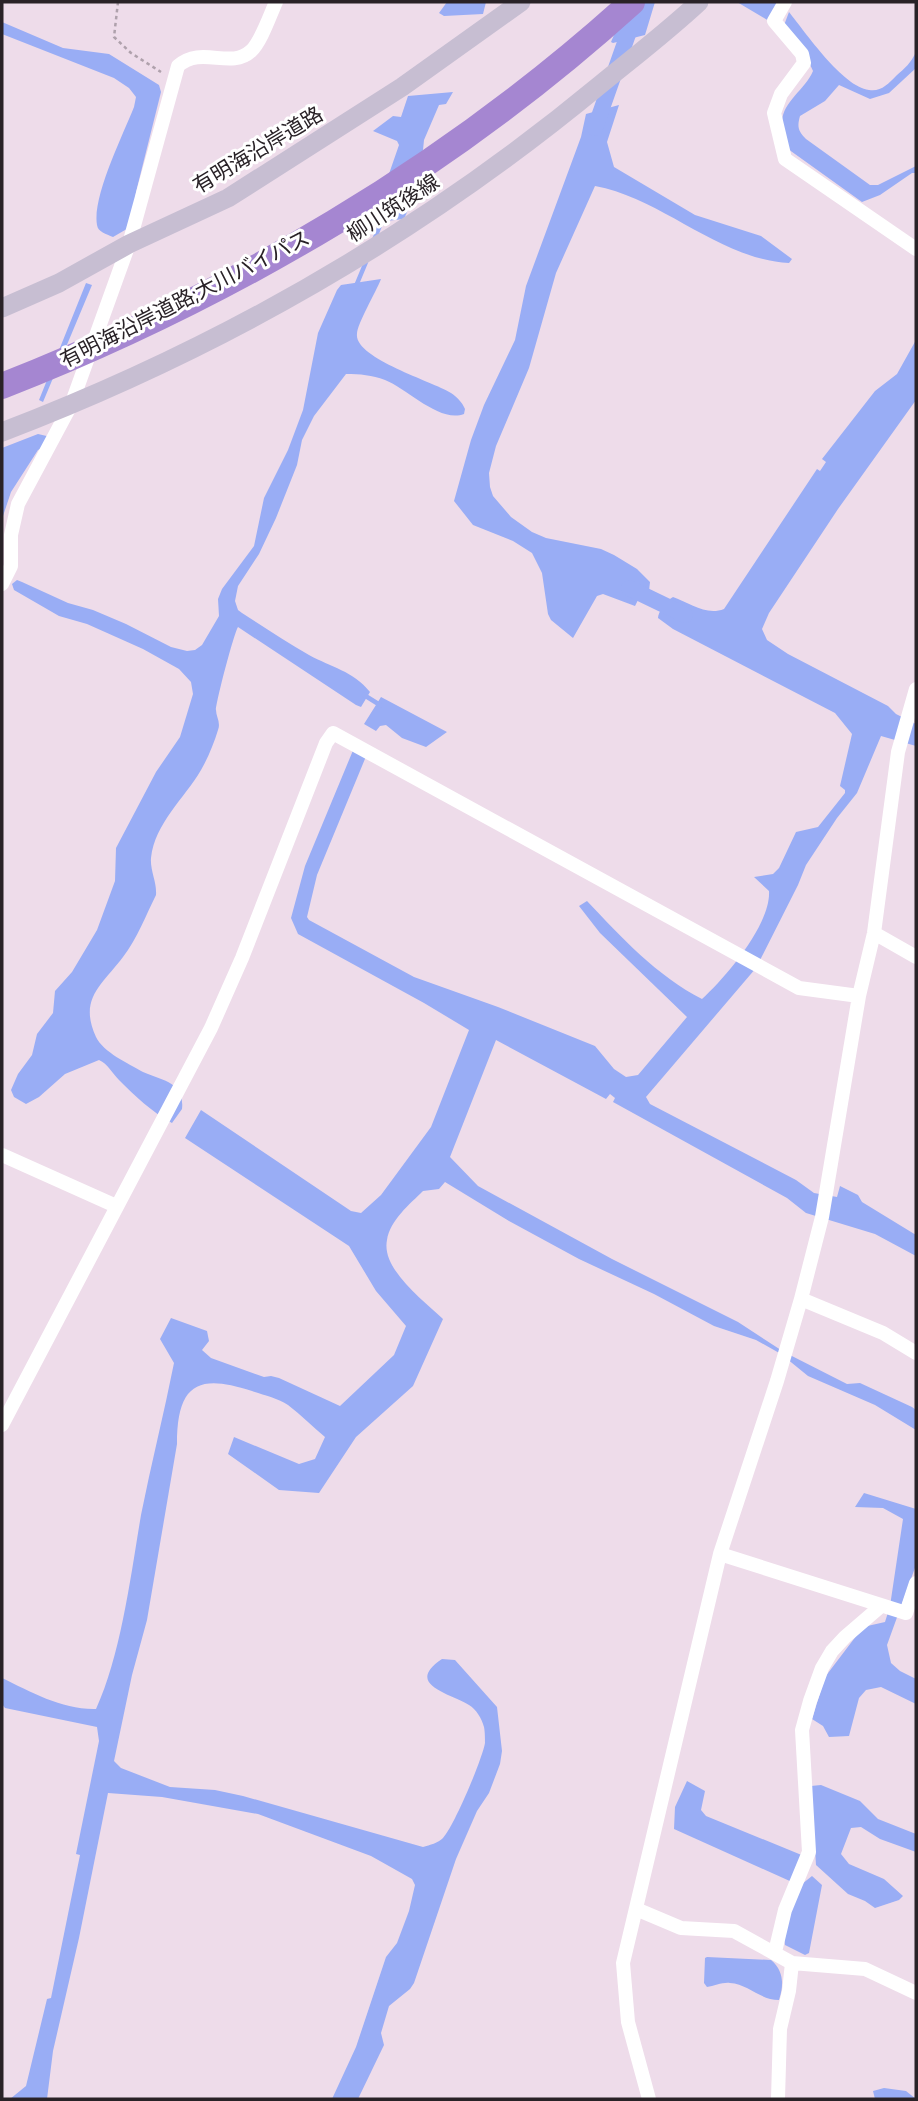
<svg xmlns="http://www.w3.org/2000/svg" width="918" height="2101" font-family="'Sofia Sans Condensed','Noto Sans JP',sans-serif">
<rect width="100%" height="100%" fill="#eedcea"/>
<path fill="#99adf5" d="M 447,2 L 486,2 L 483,14 L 444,16 L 439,13 Z
M 628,2 L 655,2 L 645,35 L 613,43 L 611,42 Z
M 737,2 L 776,2 L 780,5 L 769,21 Z
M 789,12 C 805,32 843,87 869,90 C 881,92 888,84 896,76 C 905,68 911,63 916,52 L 916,68 L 889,93 L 870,99 L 839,85 L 825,101 L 800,116 C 797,127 798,131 806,139 L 870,185 L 878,185 L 916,166 L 916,173 L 912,173 L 880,195 L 862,202 L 788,149 C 786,141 781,130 782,122 C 783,101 805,90 813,71 L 808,60 L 783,28 Z
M 2,22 L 63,48 L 109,54 L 159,85 L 161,92 L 136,192 L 132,226 L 113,237 C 106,234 98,232 97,225 C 92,197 123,135 134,107 L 136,97 L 129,88 L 114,78 L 2,34 Z
M 453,92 L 446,104 L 439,105 L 424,140 L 423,150 L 410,186 L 411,203 L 404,219 L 359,224 L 369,207 L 382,194 L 399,145 L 397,141 L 373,131 L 393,116 L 401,117 L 408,96 Z
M 619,105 L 607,142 L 614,167 L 695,215 L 761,236 L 792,259 L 789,263 C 718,259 664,199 595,186 L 556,273 L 529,368 L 496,446 L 489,473 L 490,487 L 493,496 L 511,517 L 532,532 L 546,538 L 601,549 L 614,555 L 637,569 L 650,582 L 648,600 L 638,600 L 635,606 L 603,594 L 597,596 L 573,638 L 551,620 L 548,614 L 542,573 L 532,553 L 513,541 L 473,525 L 454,501 L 471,440 L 484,405 L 515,340 L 526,286 L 581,137 L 586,114 Z
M 381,279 C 376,292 357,324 357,334 C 354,358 431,381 451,393 C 457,397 462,402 465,409 L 464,414 C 439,423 408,389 385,380 C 372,375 360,374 346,374 L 314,416 L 302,440 L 297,465 L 276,518 L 259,554 L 238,586 L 235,601 L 238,610 L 242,613 C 264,627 286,642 309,655 C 331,667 353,671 370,692 L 361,707 L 356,705 L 238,627 C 234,633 216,702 216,710 C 216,717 221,722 218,730 C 214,743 208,758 201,770 C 184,799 155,823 151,858 C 150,871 157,882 156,895 C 146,915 137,939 123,957 C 103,984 78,998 96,1037 C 103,1052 129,1064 143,1072 C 160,1080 185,1081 182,1109 L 172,1123 C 152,1112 135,1096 119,1080 C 112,1073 108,1064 99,1060 L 65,1074 L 39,1097 L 26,1104 L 14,1097 L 11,1090 L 18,1074 L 32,1055 L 37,1034 L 53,1013 L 55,991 L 72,972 L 97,930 L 115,881 L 116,848 L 156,772 L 180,737 L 193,694 L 191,682 L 179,669 L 143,649 L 87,624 L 59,616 L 14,590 L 12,584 L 17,580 L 22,582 L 68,603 L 93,610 L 126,624 L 171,647 L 187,651 L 195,650 L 202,645 L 219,616 L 218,599 L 222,589 L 254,546 L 264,498 L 288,450 L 303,410 L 318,333 L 337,290 L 341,285 Z
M 86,283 L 92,285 L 43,402 L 39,400 Z
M 916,340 L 916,400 L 838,509 L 769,613 L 762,629 L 767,640 L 788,654 L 888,706 L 896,714 L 916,724 L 916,746 L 881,736 L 857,793 L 837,818 L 806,865 L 798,885 L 756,968 L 646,1097 L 650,1104 L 796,1180 L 814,1193 L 837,1197 L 840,1186 L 858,1195 L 862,1202 L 916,1235 L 916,1256 L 875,1234 L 806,1213 L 787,1198 L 613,1102 L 615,1098 L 610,1094 L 606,1099 L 496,1040 L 450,1157 L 478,1186 L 612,1259 L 738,1322 L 784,1352 L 847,1384 L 860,1383 L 912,1407 L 916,1410 L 916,1430 L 875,1405 L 808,1376 L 781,1354 L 756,1340 L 714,1326 L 654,1294 L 579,1259 L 509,1221 L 445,1182 L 439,1189 L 423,1191 C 410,1204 390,1220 387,1240 C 381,1269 424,1301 443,1319 L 413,1386 L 356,1437 L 319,1493 L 279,1490 L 228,1454 L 234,1437 L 299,1464 L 315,1459 L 325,1437 C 313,1427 301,1415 288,1405 C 278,1398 263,1395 252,1391 C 198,1373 177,1384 177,1444 L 147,1620 L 132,1675 L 114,1761 L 121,1768 L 170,1787 L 215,1790 L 243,1796 L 423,1847 C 430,1845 438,1843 443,1838 C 454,1826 482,1760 485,1743 C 485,1739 485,1732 484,1727 C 482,1719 476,1709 469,1705 C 452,1694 403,1685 442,1659 L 455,1660 L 497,1707 L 502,1751 L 500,1764 L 489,1793 L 477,1811 L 456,1859 L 414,1983 L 410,1989 L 389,2006 L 381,2033 L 384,2045 L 358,2099 L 332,2099 L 356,2047 L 386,1957 L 397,1943 L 409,1911 L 415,1885 L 412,1879 L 371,1856 L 258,1814 L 162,1797 L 108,1793 L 79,1938 L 53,2051 L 47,2099 L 10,2099 L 26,2086 L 47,1999 L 51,1998 L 80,1855 L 76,1854 L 99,1741 L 97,1727 L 5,1708 L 2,1704 L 2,1678 C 31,1692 63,1710 96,1709 C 121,1655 131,1574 141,1515 C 151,1464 164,1414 174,1363 L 160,1339 L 171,1318 L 207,1331 L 209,1341 L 202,1350 L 211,1358 L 264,1377 L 271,1376 L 279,1378 L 340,1406 L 394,1355 L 406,1326 L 376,1291 L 349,1246 L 185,1138 L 201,1110 L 351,1211 L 361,1213 L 381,1195 L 431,1127 L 469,1030 L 424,1003 L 298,934 L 291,918 L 305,866 L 354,748 L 367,754 L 317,875 L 307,917 L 309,920 L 414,977 L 498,1007 L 595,1046 L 614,1069 L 626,1077 L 638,1075 L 687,1017 L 600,933 L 579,906 L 587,901 C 621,937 657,976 702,999 C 726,977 771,924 769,891 L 754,877 L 773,874 L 779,868 L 796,832 L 818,827 L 845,793 L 845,790 L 840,786 L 852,734 L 835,713 L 673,629 L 658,618 C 658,612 667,600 673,597 C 690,603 706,616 724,609 L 817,469 L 820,471 L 826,462 L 822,459 L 875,391 L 897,374 Z
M 38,434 L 51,437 L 45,447 L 38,450 L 11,492 L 2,519 L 2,448 Z
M 381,697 L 447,732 L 426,747 L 402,738 L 386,725 L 380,726 L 376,731 L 364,724 Z
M 864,1493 L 916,1509 L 916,1565 L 887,1645 L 891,1663 L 900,1671 L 916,1679 L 916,1704 L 881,1687 L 866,1690 L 859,1698 L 849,1736 L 829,1737 L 823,1726 L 812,1719 L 825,1677 L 863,1627 L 885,1622 L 890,1606 L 903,1519 L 883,1508 L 855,1507 Z
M 687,1781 L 705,1791 L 701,1810 L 706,1816 L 804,1856 L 792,1882 L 674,1829 L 675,1807 Z
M 821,1785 L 860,1801 L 878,1819 L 916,1834 L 916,1852 L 880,1839 L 861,1827 L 851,1828 L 841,1854 L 849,1864 L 884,1879 L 903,1896 L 899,1900 L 875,1908 L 865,1901 L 848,1894 L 816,1865 L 811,1786 Z
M 812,1876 L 822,1885 L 809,1953 L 805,1955 L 785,1945 L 783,1931 L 802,1884 Z
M 707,1957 L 771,1960 C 784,1971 784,1985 779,2000 C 760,2000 748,1984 730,1983 C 723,1982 714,1986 707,1987 L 704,1983 L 705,1958 Z
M 884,2088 L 906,2091 L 916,2099 L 875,2099 L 873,2091 Z"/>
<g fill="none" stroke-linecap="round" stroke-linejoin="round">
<path stroke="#99adf5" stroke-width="4.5" d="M 374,240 L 384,216
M 356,286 L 366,262
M 364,695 L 380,705"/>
<path stroke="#99adf5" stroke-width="16" d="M 595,128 L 633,20
M 629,588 L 685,615"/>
<path stroke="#afa1ac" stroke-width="2.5" stroke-dasharray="3.5 3.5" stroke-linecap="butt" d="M 118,2 L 114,37 L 131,53 L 161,72"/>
<path stroke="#fff" stroke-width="14" d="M 785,2 L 774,21 L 802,54 L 804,63 L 781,94 L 774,113 L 785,159 L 916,249
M 2,584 L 11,566 L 11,535 L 18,504 L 71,405 L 129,244 L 178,66 C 202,45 230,70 251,51 C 261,42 270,15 276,2
M 874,933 L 916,957
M 2,1155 L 116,1206
M 801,1299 L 883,1333 L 916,1353
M 2,1425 L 211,1028 L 242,958 L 326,743 L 333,733 L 799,988 L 859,996
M 720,1554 L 906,1613 L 916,1583
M 636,1909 L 681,1928 L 734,1931 L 792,1963 L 865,1969 L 916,1993
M 775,1952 L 785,1910 L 809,1852 L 802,1730 L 810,1701 L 822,1668 L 832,1651 L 845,1637 L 881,1606
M 649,2099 L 628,2022 L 623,1963 L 720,1554 L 777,1381 L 801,1299 L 822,1217 L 859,996 L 874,933 L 898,752 L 916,689
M 778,2099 L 780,2029 L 789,1991 L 792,1963"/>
<path stroke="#c7bed2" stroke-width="19" d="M 2,308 L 59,283 L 129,244 L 228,198 L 402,87 L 521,2
M 2,432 C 222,348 420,234 601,84 C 634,57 668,31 699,2"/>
<path stroke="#a586d1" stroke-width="26" d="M 2,386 C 231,296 449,168 632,2"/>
</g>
<g text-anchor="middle" stroke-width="6" stroke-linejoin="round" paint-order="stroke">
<g font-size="21" fill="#292227" stroke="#fff">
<text transform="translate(258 150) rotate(-31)" y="7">有明海沿岸道路</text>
<text transform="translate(393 208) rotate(-33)" y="7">柳川筑後線</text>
<text transform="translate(185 299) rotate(-27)" y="7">有明海沿岸道路;大川バイパス</text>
</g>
</g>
<rect width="918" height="2101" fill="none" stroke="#292227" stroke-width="7"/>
</svg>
